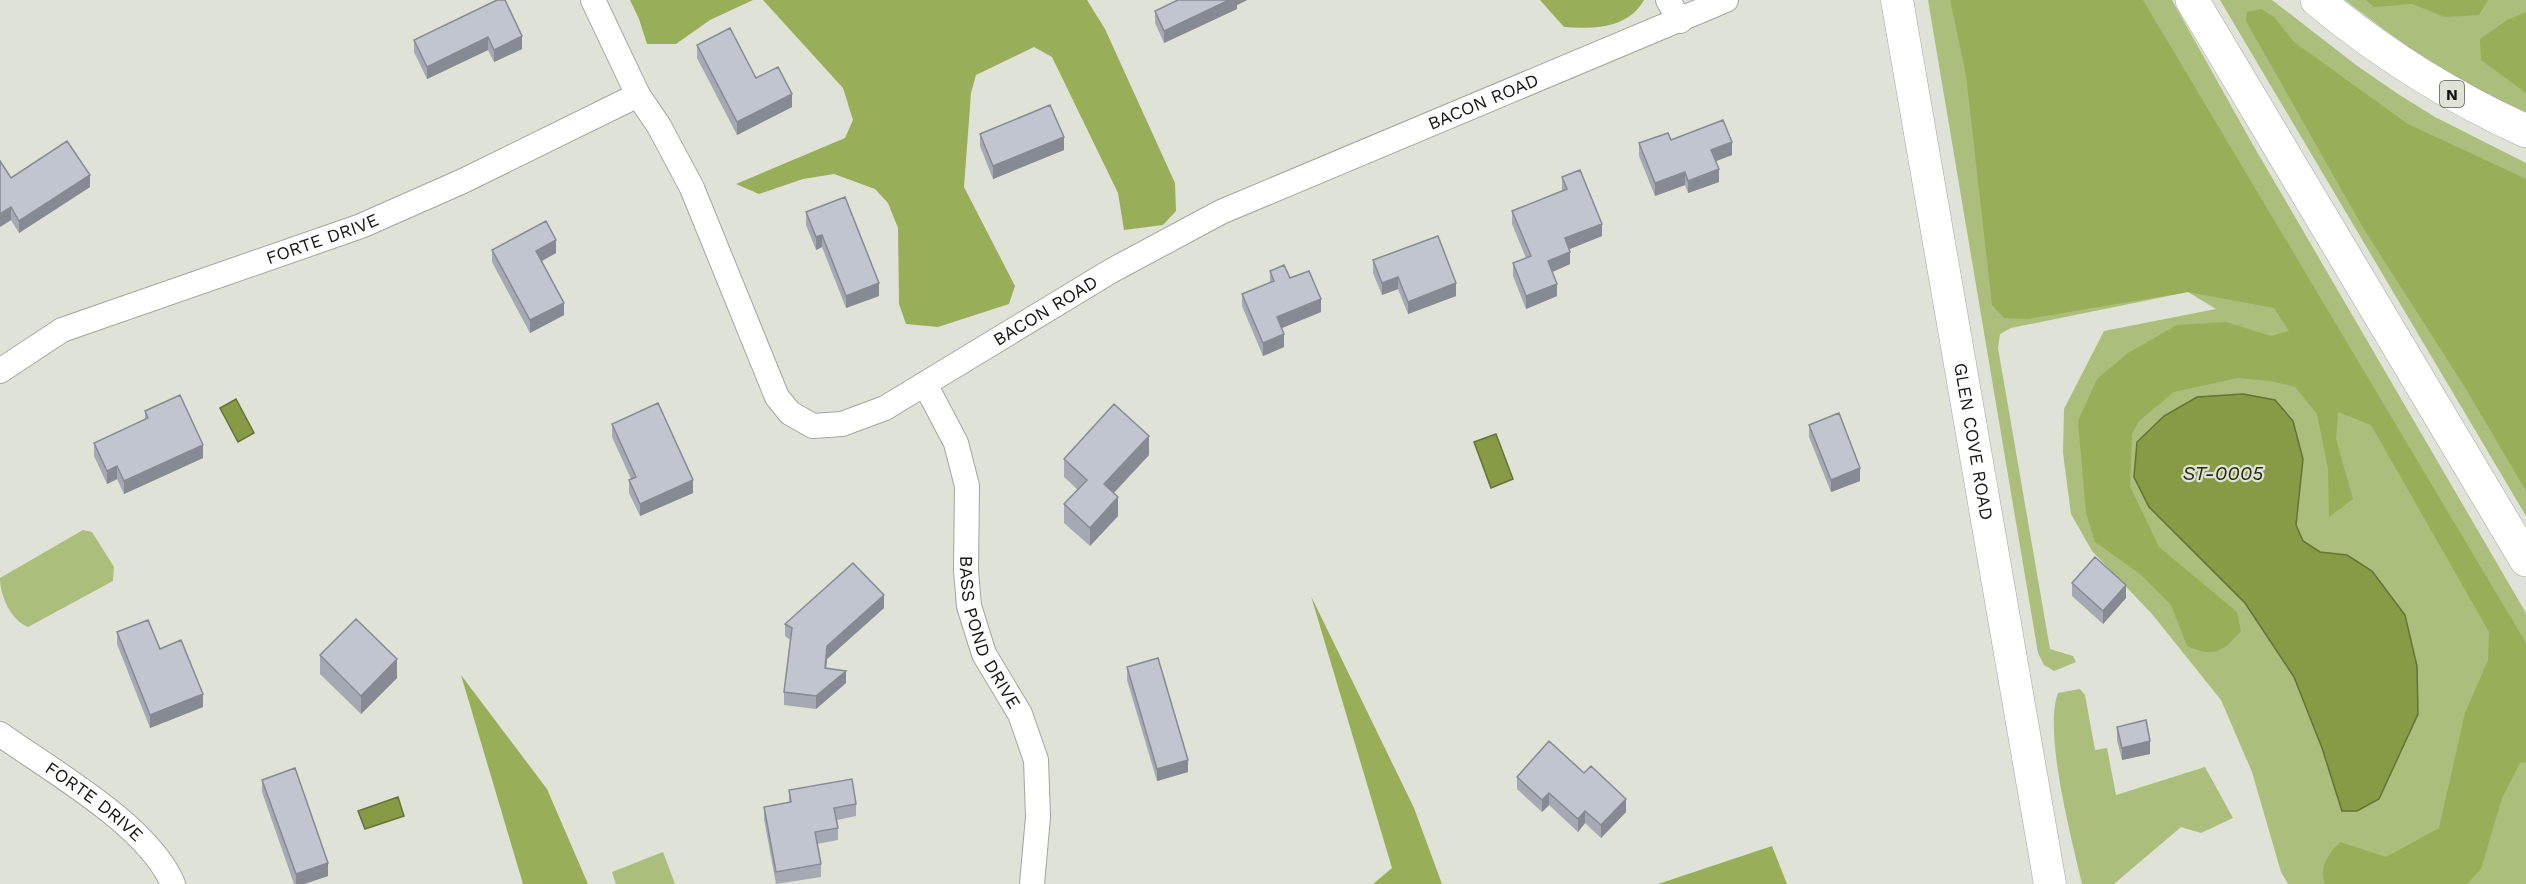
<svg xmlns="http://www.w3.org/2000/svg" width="2526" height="884" font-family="'Work Sans',sans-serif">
<rect width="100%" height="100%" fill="#dfe2d7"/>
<path fill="#acbe7b" d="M 1928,0 L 2172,0 L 2253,145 L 2526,613 L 2526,884 L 2288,884 L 2281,872 L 2252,772 L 2221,700 L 2152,614 L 2092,551 L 2071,514 L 2063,453 L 2064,409 L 2104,331 L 2216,309 L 2188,292 L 2011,328 L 2000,334 L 1998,348 L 2050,649 L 2073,656 L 2076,662 L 2054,671 L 2044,665 L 2038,653 Z
M 2220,0 L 2272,0 L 2356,65 L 2398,94 L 2435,117 L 2526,163 L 2526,516 Z
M 2345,0 L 2526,0 L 2526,114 C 2460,88 2401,42 2345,0 Z
M 83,530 L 92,532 L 114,567 L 113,581 L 28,627 C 11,620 0,596 0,578 Z
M 2080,689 L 2085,695 L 2095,750 L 2107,748 L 2116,795 L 2205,767 L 2233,818 L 2201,833 L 2181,827 L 2114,884 L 2082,884 C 2072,840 2043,732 2058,693 Z
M 663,852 L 675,884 L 616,884 L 612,872 Z"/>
<path fill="#99ae59" d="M 630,0 L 753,0 L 710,20 L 676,44 L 647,44 L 639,19 Z
M 763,0 L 1087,0 L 1105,29 L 1175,183 L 1176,211 L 1163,225 L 1124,230 L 1118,193 L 1052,57 L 1034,47 L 976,75 L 971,93 L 964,187 L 1015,286 L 1009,304 L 938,327 L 906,324 L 899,304 L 898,228 L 888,203 L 875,189 L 834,174 L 803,179 L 759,194 L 736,184 L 845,138 L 853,120 L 843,88 Z
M 1540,0 L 1644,0 C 1628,29 1593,29 1564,27 Z
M 1950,0 L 2143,0 L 2526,643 L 2526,762 L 2520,763 L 2502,798 L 2481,869 L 2467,884 L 2325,884 C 2318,867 2329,853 2340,842 L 2386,857 L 2439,828 L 2465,713 L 2488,660 L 2489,632 L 2371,425 L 2338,412 L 2336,439 L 2353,499 L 2329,517 L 2328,469 L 2317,414 L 2295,387 L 2270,381 L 2238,378 L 2174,392 L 2139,421 L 2132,434 L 2130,486 L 2159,547 L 2237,612 L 2241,631 C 2223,652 2214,658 2187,646 L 2171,605 L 2140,574 L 2095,542 L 2086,513 L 2078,421 L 2097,379 L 2128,353 L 2177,325 L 2226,322 L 2271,336 L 2289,331 L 2274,308 L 2188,292 L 2028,319 L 2004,318 L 1992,305 L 1966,75 Z
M 2366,0 L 2488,0 L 2479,15 L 2445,17 L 2412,4 L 2374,7 Z
M 2261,9 L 2274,17 L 2294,42 L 2408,124 L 2526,179 L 2526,491 L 2466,389 L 2362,226 L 2246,21 L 2247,12 Z
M 2526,12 L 2526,93 L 2481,60 L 2480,39 L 2507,20 Z
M 1311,596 L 1414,808 L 1442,884 L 1373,884 L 1392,868 Z
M 461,675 L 547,789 L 588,884 L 523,884 Z
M 1772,846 L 1787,884 L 1658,884 Z"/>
<path fill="#879b46" stroke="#647336" stroke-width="1.5" d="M 2243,394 L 2275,400 L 2293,421 L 2303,459 L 2296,525 L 2303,541 L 2320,552 L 2347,555 L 2372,571 L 2405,615 L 2417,666 L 2418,714 L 2379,799 L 2357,811 L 2342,811 L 2322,748 L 2294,677 L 2245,603 L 2149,507 L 2134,477 L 2137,442 L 2164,416 L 2197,397 Z
M 236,399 L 254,433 L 238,442 L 220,408 Z
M 1496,434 L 1513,479 L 1491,488 L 1474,442 Z
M 398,797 L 404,816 L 365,829 L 358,811 Z"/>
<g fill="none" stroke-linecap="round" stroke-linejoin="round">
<defs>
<g id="minor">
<path id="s1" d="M 593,0 L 638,95 L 659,126 L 692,188 L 777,397 L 790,413 L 813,426 L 842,424 L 885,408 L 1111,271 L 1221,212 L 1726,0"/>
<path d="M 1668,0 L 1680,21"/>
<path id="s2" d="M 0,371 L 62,330 L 361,226 L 463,181 L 638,95"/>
<path id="s3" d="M 925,384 L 956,443 L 967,486 L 966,571 L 969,606 L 984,654 L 1020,714 L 1036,760 L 1038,817 L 1032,884"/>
<path id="s4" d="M 0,734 C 53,772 148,825 173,884"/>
</g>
<g id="major">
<path id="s5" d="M 1897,0 L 2050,884"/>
</g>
<path id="highway" d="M 2192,0 L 2526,560
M 2317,0 C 2381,53 2451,97 2526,131"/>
</defs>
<use href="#minor" stroke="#a3a69b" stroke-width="26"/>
<use href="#major" stroke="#a3a69b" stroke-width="33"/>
<use href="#highway" stroke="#a3a69b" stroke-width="34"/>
<use href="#minor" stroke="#fff" stroke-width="24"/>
<use href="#major" stroke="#fff" stroke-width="32"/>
<use href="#highway" stroke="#fff" stroke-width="33"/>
</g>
<path fill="#a5a9b3" d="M 497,0 L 522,49 L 494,62 L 488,50 L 427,79 L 414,52 L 414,40 Z
M 1178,0 L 1247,0 L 1237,5 L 1237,9 L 1164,43 L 1155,23 L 1155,11 Z
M 697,45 L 756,78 L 792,107 L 737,135 L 697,58 Z
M 980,134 L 1064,150 L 993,179 L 980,146 Z
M 1671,140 L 1732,155 L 1716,161 L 1719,182 L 1688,193 L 1685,185 L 1655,196 L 1639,156 L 1639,143 Z
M 0,161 L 11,178 L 90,187 L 19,233 L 11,220 L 0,227 Z
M 1562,177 L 1602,236 L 1569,249 L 1570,264 L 1552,272 L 1557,296 L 1526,309 L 1513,276 L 1513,263 L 1526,258 L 1512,224 L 1512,211 L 1562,191 Z
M 806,212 L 879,296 L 846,308 L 822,247 L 816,250 L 806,225 Z
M 492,250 L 556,253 L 542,261 L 564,315 L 530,333 L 492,262 Z
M 1373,260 L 1456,296 L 1408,314 L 1398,289 L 1382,295 L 1373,273 Z
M 1270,271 L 1290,278 L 1321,312 L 1282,328 L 1284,347 L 1263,356 L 1242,306 L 1242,294 L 1270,282 Z
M 145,411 L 203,458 L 124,494 L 117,479 L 107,484 L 94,456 L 94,443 L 145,420 Z
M 612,424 L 693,493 L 640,516 L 629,493 L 629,480 L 631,479 L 612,437 Z
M 1809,425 L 1860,481 L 1831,492 L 1809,437 Z
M 1149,455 L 1114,493 L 1118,516 L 1090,546 L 1064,523 L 1064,504 L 1078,490 L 1064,477 L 1064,459 Z
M 2072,583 L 2126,598 L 2103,624 L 2072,596 Z
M 884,608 L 827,659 L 826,668 L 846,683 L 816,709 L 784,705 L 784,692 L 790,640 L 785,636 L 785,624 Z
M 117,632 L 160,649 L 203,707 L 150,728 L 117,644 Z
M 320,655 L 397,678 L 361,714 L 320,674 Z
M 1127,667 L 1188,772 L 1157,781 L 1127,680 Z
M 2117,727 L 2150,754 L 2122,760 L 2117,740 Z
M 1517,777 L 1626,812 L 1601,838 L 1585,823 L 1578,832 L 1549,805 L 1542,812 L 1517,789 Z
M 262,780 L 328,876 L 304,884 L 294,884 L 262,792 Z
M 789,790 L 856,804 L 856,816 L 837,820 L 838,828 L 838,840 L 817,844 L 821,864 L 821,877 L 776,884 L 764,819 L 764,807 L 789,802 Z"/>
<path fill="#868a92" d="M 1229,0 L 1247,0 L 1237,5 L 1237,9 L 1164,43 L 1164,31 Z
M 522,36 L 522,49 L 494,62 L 494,50 Z
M 488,37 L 488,50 L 427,79 L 427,67 Z
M 792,94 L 792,107 L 737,135 L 737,122 Z
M 1064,137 L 1064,150 L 993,179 L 993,166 Z
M 1732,142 L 1732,155 L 1711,163 L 1711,150 Z
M 1719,169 L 1719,182 L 1688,193 L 1688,181 Z
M 1685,172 L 1685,185 L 1655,196 L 1655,183 Z
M 90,175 L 90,187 L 19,233 L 19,221 Z
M 11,207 L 11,220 L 0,227 L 0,214 Z
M 1602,224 L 1602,236 L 1565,251 L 1565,238 Z
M 822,235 L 822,247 L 816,250 L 816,237 Z
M 556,240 L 556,253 L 536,264 L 536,251 Z
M 1570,252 L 1570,264 L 1548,274 L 1548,261 Z
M 1398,277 L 1398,289 L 1382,295 L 1382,283 Z
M 879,283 L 879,296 L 846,308 L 846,296 Z
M 1456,283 L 1456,296 L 1408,314 L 1408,302 Z
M 1557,284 L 1557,296 L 1526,309 L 1526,296 Z
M 1321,299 L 1321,312 L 1277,330 L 1277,317 Z
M 564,303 L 564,315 L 530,333 L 530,320 Z
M 1284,334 L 1284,347 L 1263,356 L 1263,343 Z
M 1149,436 L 1149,455 L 1104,503 L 1104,484 Z
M 203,445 L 203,458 L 124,494 L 124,481 Z
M 117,466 L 117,479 L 107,484 L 107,471 Z
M 1860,468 L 1860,481 L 1831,492 L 1831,480 Z
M 693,480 L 693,493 L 640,516 L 640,504 Z
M 1118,497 L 1118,516 L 1090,546 L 1090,528 Z
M 2126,585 L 2126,598 L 2103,624 L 2103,611 Z
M 884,595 L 884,608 L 827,659 L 825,681 L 825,668 L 827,646 Z
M 397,659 L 397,678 L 361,714 L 361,696 Z
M 846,671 L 846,683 L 816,709 L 816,696 Z
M 203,694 L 203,707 L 150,728 L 150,715 Z
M 2150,741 L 2150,754 L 2122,760 L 2122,748 Z
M 1188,760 L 1188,772 L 1157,781 L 1157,769 Z
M 1549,793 L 1549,805 L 1542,812 L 1542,800 Z
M 1626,799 L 1626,812 L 1601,838 L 1601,825 Z
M 1585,811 L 1585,823 L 1578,832 L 1578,819 Z
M 328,863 L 328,876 L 304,884 L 296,884 L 296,874 Z"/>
<path fill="#c0c5d0" stroke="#868a92" stroke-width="1.5" d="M 497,0 L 505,0 L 522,36 L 494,50 L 488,37 L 427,67 L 414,40 Z
M 1178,0 L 1229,0 L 1164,31 L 1155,11 Z
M 730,28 L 756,78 L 778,67 L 792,94 L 737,122 L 697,45 Z
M 1050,105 L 1064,137 L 993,166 L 980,134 Z
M 1723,120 L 1732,142 L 1711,150 L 1719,169 L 1688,181 L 1685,172 L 1655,183 L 1639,143 L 1668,133 L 1671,140 Z
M 67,141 L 90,175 L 19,221 L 11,207 L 0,214 L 0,161 L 11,178 Z
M 1580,170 L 1602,224 L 1565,238 L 1570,252 L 1548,261 L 1557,284 L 1526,296 L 1513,263 L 1531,256 L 1512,211 L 1567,189 L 1562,177 Z
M 845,197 L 879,283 L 846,296 L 822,235 L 816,237 L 806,212 Z
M 546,221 L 556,240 L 536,251 L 564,303 L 530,320 L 492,250 Z
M 1438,236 L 1456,283 L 1408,302 L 1398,277 L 1382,283 L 1373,260 Z
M 1284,265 L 1290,278 L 1309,271 L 1321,299 L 1277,317 L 1284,334 L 1263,343 L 1242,294 L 1274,281 L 1270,271 Z
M 180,395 L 203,445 L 124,481 L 117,466 L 107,471 L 94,443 L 148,418 L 145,411 Z
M 658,403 L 693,480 L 640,504 L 629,480 L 636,477 L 612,424 Z
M 1114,404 L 1149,436 L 1104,484 L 1118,497 L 1090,528 L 1064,504 L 1087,480 L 1064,459 Z
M 1839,413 L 1860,468 L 1831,480 L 1809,425 Z
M 2095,557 L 2126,585 L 2103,611 L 2072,583 Z
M 853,563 L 884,595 L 827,646 L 825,668 L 846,671 L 816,696 L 784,692 L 792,628 L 785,624 Z
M 356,619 L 397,659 L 361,696 L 320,655 Z
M 148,620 L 160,649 L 181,640 L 203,694 L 150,715 L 117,632 Z
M 1158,658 L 1188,760 L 1157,769 L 1127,667 Z
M 2146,720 L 2150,741 L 2122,748 L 2117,727 Z
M 1549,741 L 1584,773 L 1591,766 L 1626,799 L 1601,825 L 1585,811 L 1578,819 L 1549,793 L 1542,800 L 1517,777 Z
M 295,768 L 328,863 L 296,874 L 262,780 Z
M 852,779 L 856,804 L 834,808 L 838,828 L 815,832 L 821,864 L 776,872 L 764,807 L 791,802 L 789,790 Z"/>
<g text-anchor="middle" stroke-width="4.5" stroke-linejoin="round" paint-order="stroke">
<rect fill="#dfe2d7" stroke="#51534d" stroke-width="1.5" x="2440" y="81" width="24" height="26" rx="4.5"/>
<g font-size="16" font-weight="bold" fill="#141612">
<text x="2452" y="100">N</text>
</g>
<g font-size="18" fill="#141612" stroke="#dfe2d7">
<text dy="6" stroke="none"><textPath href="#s1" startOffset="1234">BACON ROAD</textPath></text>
<text dy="6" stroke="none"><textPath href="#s2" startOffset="350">FORTE DRIVE</textPath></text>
<text dy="6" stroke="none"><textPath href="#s1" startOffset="748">BACON ROAD</textPath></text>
<text dy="6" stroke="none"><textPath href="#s5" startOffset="448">GLEN COVE ROAD</textPath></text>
<text dy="6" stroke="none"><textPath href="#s3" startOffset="262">BASS POND DRIVE</textPath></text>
<text dy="6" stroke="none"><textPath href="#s4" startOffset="116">FORTE DRIVE</textPath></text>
</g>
<g font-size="20" font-style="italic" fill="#252d08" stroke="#dfe2d7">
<text x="2223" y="480">ST-0005</text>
</g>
</g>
</svg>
